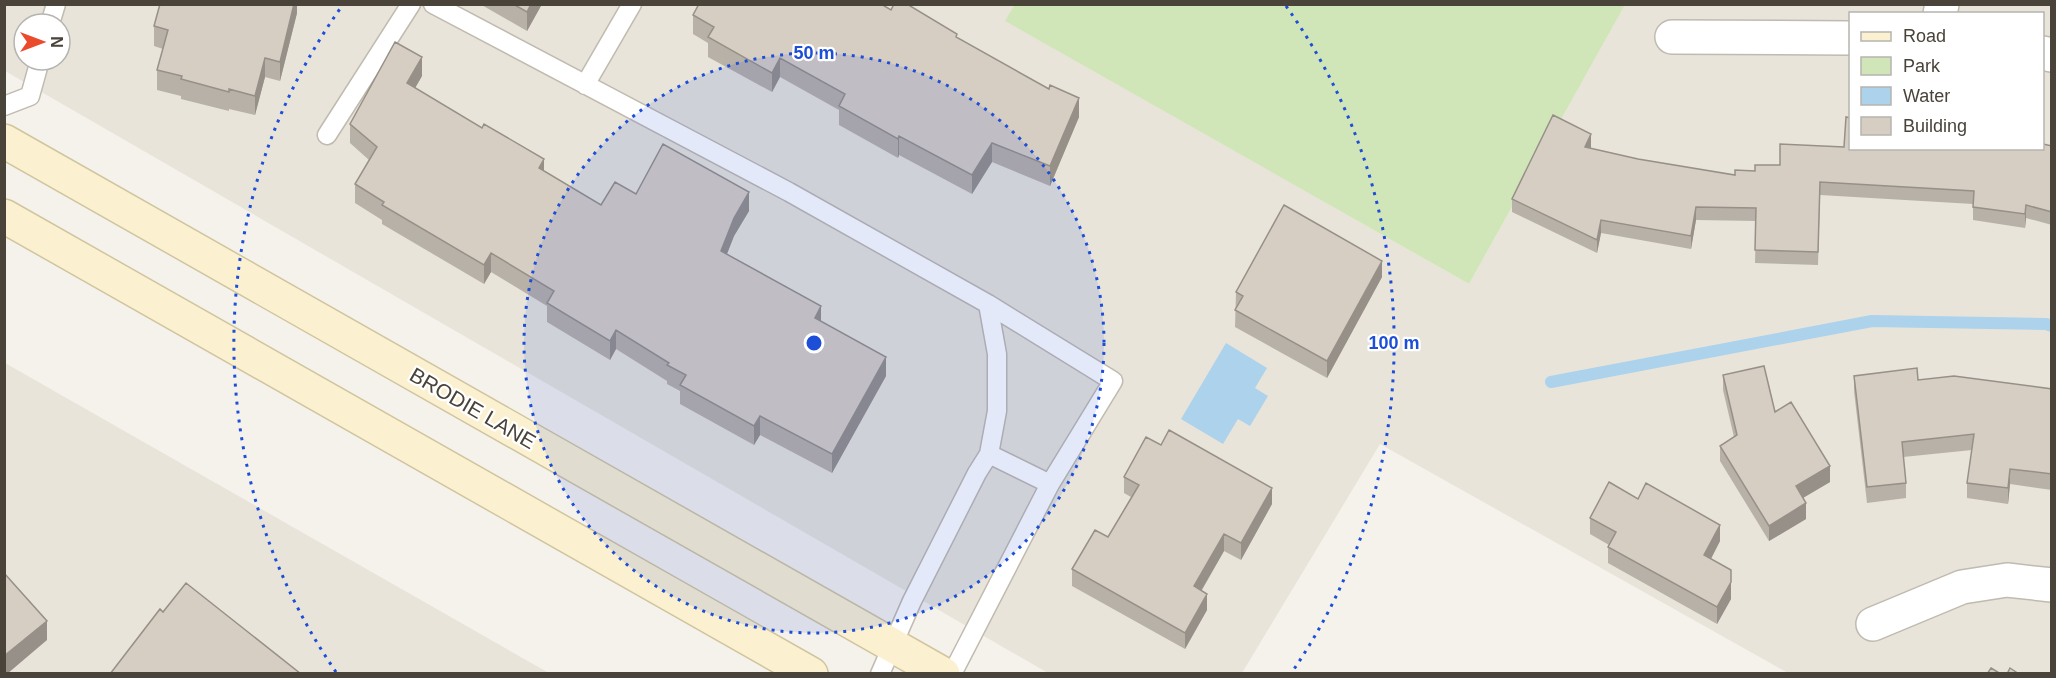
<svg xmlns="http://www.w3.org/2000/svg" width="2056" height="678" viewBox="0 0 2056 678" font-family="Helvetica,sans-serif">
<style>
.residential{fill:#e8e4da;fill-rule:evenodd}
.green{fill:#d1e6b8}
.water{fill:#add2ec}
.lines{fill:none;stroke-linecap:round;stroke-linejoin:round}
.stream{stroke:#add2ec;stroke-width:12}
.lane-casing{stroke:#c0baaf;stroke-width:21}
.street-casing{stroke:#c0baaf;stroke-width:36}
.secondary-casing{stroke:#d1c59f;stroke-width:36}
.lane{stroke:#fff;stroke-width:18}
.street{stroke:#fff;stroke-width:33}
.secondary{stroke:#fbf1d0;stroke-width:33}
.wall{fill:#b8b1a7}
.shaded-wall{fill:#969088}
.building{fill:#d6cec2;stroke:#969088;stroke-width:1.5}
.ring{fill:none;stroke:#1d4ed8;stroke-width:3;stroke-dasharray:3 6}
.labels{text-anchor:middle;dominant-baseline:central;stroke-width:4.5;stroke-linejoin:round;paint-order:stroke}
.street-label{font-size:21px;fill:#49433a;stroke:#fff}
.centre{fill:#1d4ed8;stroke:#fff;stroke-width:3}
.ring-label{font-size:18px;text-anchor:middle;font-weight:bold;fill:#1d4ed8;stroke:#fff;stroke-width:4.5;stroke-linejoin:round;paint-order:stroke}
</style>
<rect width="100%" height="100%" fill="#f5f2ec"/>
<path class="residential" d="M5,5H1015L1006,21L1469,284L1625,5H2051V673H1788L1380,444L1242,673H1048L5,71ZM1850,14H2042V148H1850ZM24,24H60V60H24Z
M5,363L549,673H5Z"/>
<path class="green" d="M1015,4L1625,5L1469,284L1005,21Z"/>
<path class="water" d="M1226,343L1267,368L1255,388L1268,396L1250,426L1238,419L1223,444L1181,419Z"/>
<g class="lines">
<path class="stream" d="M1551,382L1872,321L2046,324L2052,326"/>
<defs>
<path id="lane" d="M433,4L789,192L988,304L1113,381L1050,484L952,674
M50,24L56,4
M585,85L632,4
M4,106L30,96L40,60
M327,135L411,4
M989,454L1050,484
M880,674L912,601L977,473L989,454L997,411V354L988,304"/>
<path id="street" d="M1940,14L1942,4
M1672,37L1850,38
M2042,53L2052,55
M1873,624L1962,587L2007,580L2052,585"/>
<path id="secondary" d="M4,141L943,674
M4,216L811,674"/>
</defs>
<use href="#lane" class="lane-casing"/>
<use href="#street" class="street-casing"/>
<use href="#secondary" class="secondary-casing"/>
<use href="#lane" class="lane"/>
<use href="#street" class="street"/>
<use href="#secondary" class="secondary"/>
</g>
<path class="wall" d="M297,4V13L280,81L265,77L255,115L229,109V111L181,99V96L157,90V70L163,49L154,46V26Z
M480,4H542L527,31Z
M891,10L957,37L1079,117L1050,186L992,162L972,194L899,155L898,158L839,125V110L780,77L772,92L708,57V43L693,34V15Z
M422,76L415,88L544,171L601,205L636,194L749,211L734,236L727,254L821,321L886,376L832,473L760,435L754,445L680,404V391L667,384V381L616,349L610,360L547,322V306L491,272L484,284L382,224V220L355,203V184L369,160L350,143V124Z
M2052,146V225L2026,218L2025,228L1973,220V204L1820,195L1818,265L1755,263L1756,221L1696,220L1691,249L1601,233L1597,253L1512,212V199L1591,147V148L1638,159L1735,175L1851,148Z
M1382,277L1327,378L1235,327L1236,292Z
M1723,375L1775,412L1830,482L1803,498L1806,519L1769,541L1720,461V446L1734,437L1723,390Z
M1854,376L2052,389V490L2010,484L2008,504L1967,498V483L1972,450L1903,457L1906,483V498L1867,503L1854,391Z
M1124,477L1272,504L1241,560L1224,551L1202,590L1207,610L1185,649L1072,586V569L1108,537L1131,497L1124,493Z
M1638,499L1720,541L1711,559L1731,599L1717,624L1608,563V547L1609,545L1590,534V518Z"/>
<path class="shaded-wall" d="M293,4H297V13L280,81V62Z
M531,4H542L527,31V12Z
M422,57V76L407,102V83Z
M265,58V77L255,115V96Z
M780,58V77L772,92V73Z
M1079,98V117L1050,186V166Z
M1591,134V147L1585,160V147Z
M899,136V155L898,158V139Z
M992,143V162L972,194V175Z
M544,159V178L539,168Z
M749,192V211L734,236L721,269V251L734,218Z
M2026,205V218L2025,228V214Z
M1696,207V220L1691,249V236Z
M1601,220V233L1597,253V240Z
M491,253V272L484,284V265Z
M1382,261V277L1327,378V361Z
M821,306V325L815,318Z
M616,330V349L610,360V341Z
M886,357V376L832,473V454Z
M760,416V435L754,445V426Z
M1830,466V482L1796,502V486Z
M2010,469V484L2008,504V488Z
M1272,488V504L1241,560V543Z
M1806,503V519L1769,541V526Z
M1720,525V541L1704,572V555Z
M1224,534V551L1194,603V586Z
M1731,582V599L1717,624V607Z
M1207,594V610L1185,649V633Z
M47,621V640L7,674H4V656Z"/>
<path class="building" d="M160,4H294L280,62L265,58L255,96L229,89V92L181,79L182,76L157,70L168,30L154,26Z
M513,4H531L527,12Z
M699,4H881L891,10L894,4H907L957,34L956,37L1049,89L1050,85L1079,98L1050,166L992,143L972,175L899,136L898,139L839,106L845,94L780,58L772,73L708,37L714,27L693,15Z
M395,42L422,57L407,83L482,128L484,124L544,159L539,168L601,205L615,182L636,194L663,144L749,192L734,218L721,251L821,306L815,318L886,357L832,454L760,416L754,426L680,385L686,375L667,365L669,363L616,330L610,341L547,303L554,291L491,253L484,265L382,205L384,202L355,184L377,147L350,124Z
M1553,115L1591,134L1585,147L1638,159L1735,175V170L1755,171V165H1780V144L1844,147L1846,117L1851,118V148H2043V144L2052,146V212L2026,205L2025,214L1973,207L1974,191L1820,182L1818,252L1755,250L1756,208L1696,207L1691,236L1601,220L1597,240L1512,199Z
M1284,205L1382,261L1327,361L1235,310L1243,296L1236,292Z
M1764,366L1775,412L1791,402L1830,466L1796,486L1806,503L1769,526L1720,446L1737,435L1723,375Z
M1917,368L1918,380L1954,376L2052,389V474L2010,469L2008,488L1967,483L1974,434L1902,442L1906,483L1867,487L1854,376Z
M1169,430L1272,488L1241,543L1224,534L1194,586L1207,594L1185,633L1072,569L1095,530L1108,537L1139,485L1124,477L1146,437L1161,445Z
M1609,482L1638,499L1646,483L1720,525L1704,555L1731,570V582L1717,607L1608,547L1616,532L1590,518Z
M4,573L47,621L4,656Z
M186,583L301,674H110L160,609L163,612Z
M1991,668L2001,674H1987Z
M2010,668L2019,674H2007Z"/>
<circle cx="814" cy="343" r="290" fill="#1d4ed8" fill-opacity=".12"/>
<g class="ring">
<circle cx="814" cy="343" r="290"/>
<path d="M336 672A580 580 0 0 1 342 6M1286 6A580 580 0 0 1 1292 672"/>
</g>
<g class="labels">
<g class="street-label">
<text transform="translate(473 408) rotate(30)">BRODIE LANE</text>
</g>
</g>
<circle cx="814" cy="343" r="9" class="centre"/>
<g class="ring-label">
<text x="814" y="59">50 m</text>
<text x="1394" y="349">100 m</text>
</g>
<rect width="2056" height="678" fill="none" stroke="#49433a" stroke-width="12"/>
<rect x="1849" y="12" width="195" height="138" fill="#ffffff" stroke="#b6b4b0" stroke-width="1.5"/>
<rect x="1861" y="32" width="30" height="9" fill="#fbf1d0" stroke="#b6b4b0" stroke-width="1.5"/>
<text x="1903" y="42" font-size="18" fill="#49433a">Road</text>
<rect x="1861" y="57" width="30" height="18" fill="#d1e6b8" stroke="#b6b4b0" stroke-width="1.5"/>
<text x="1903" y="72" font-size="18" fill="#49433a">Park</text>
<rect x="1861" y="87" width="30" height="18" fill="#add2ec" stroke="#b6b4b0" stroke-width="1.5"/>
<text x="1903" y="102" font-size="18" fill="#49433a">Water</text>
<rect x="1861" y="117" width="30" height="18" fill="#d6cec2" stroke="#b6b4b0" stroke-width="1.5"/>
<text x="1903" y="132" font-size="18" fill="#49433a">Building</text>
<g transform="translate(42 42) rotate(90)"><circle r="28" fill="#ffffff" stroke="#b6b4b0" stroke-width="1.5"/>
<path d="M0-4.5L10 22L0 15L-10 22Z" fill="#eb4b2d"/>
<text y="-9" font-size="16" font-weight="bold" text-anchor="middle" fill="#49433a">N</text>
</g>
</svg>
